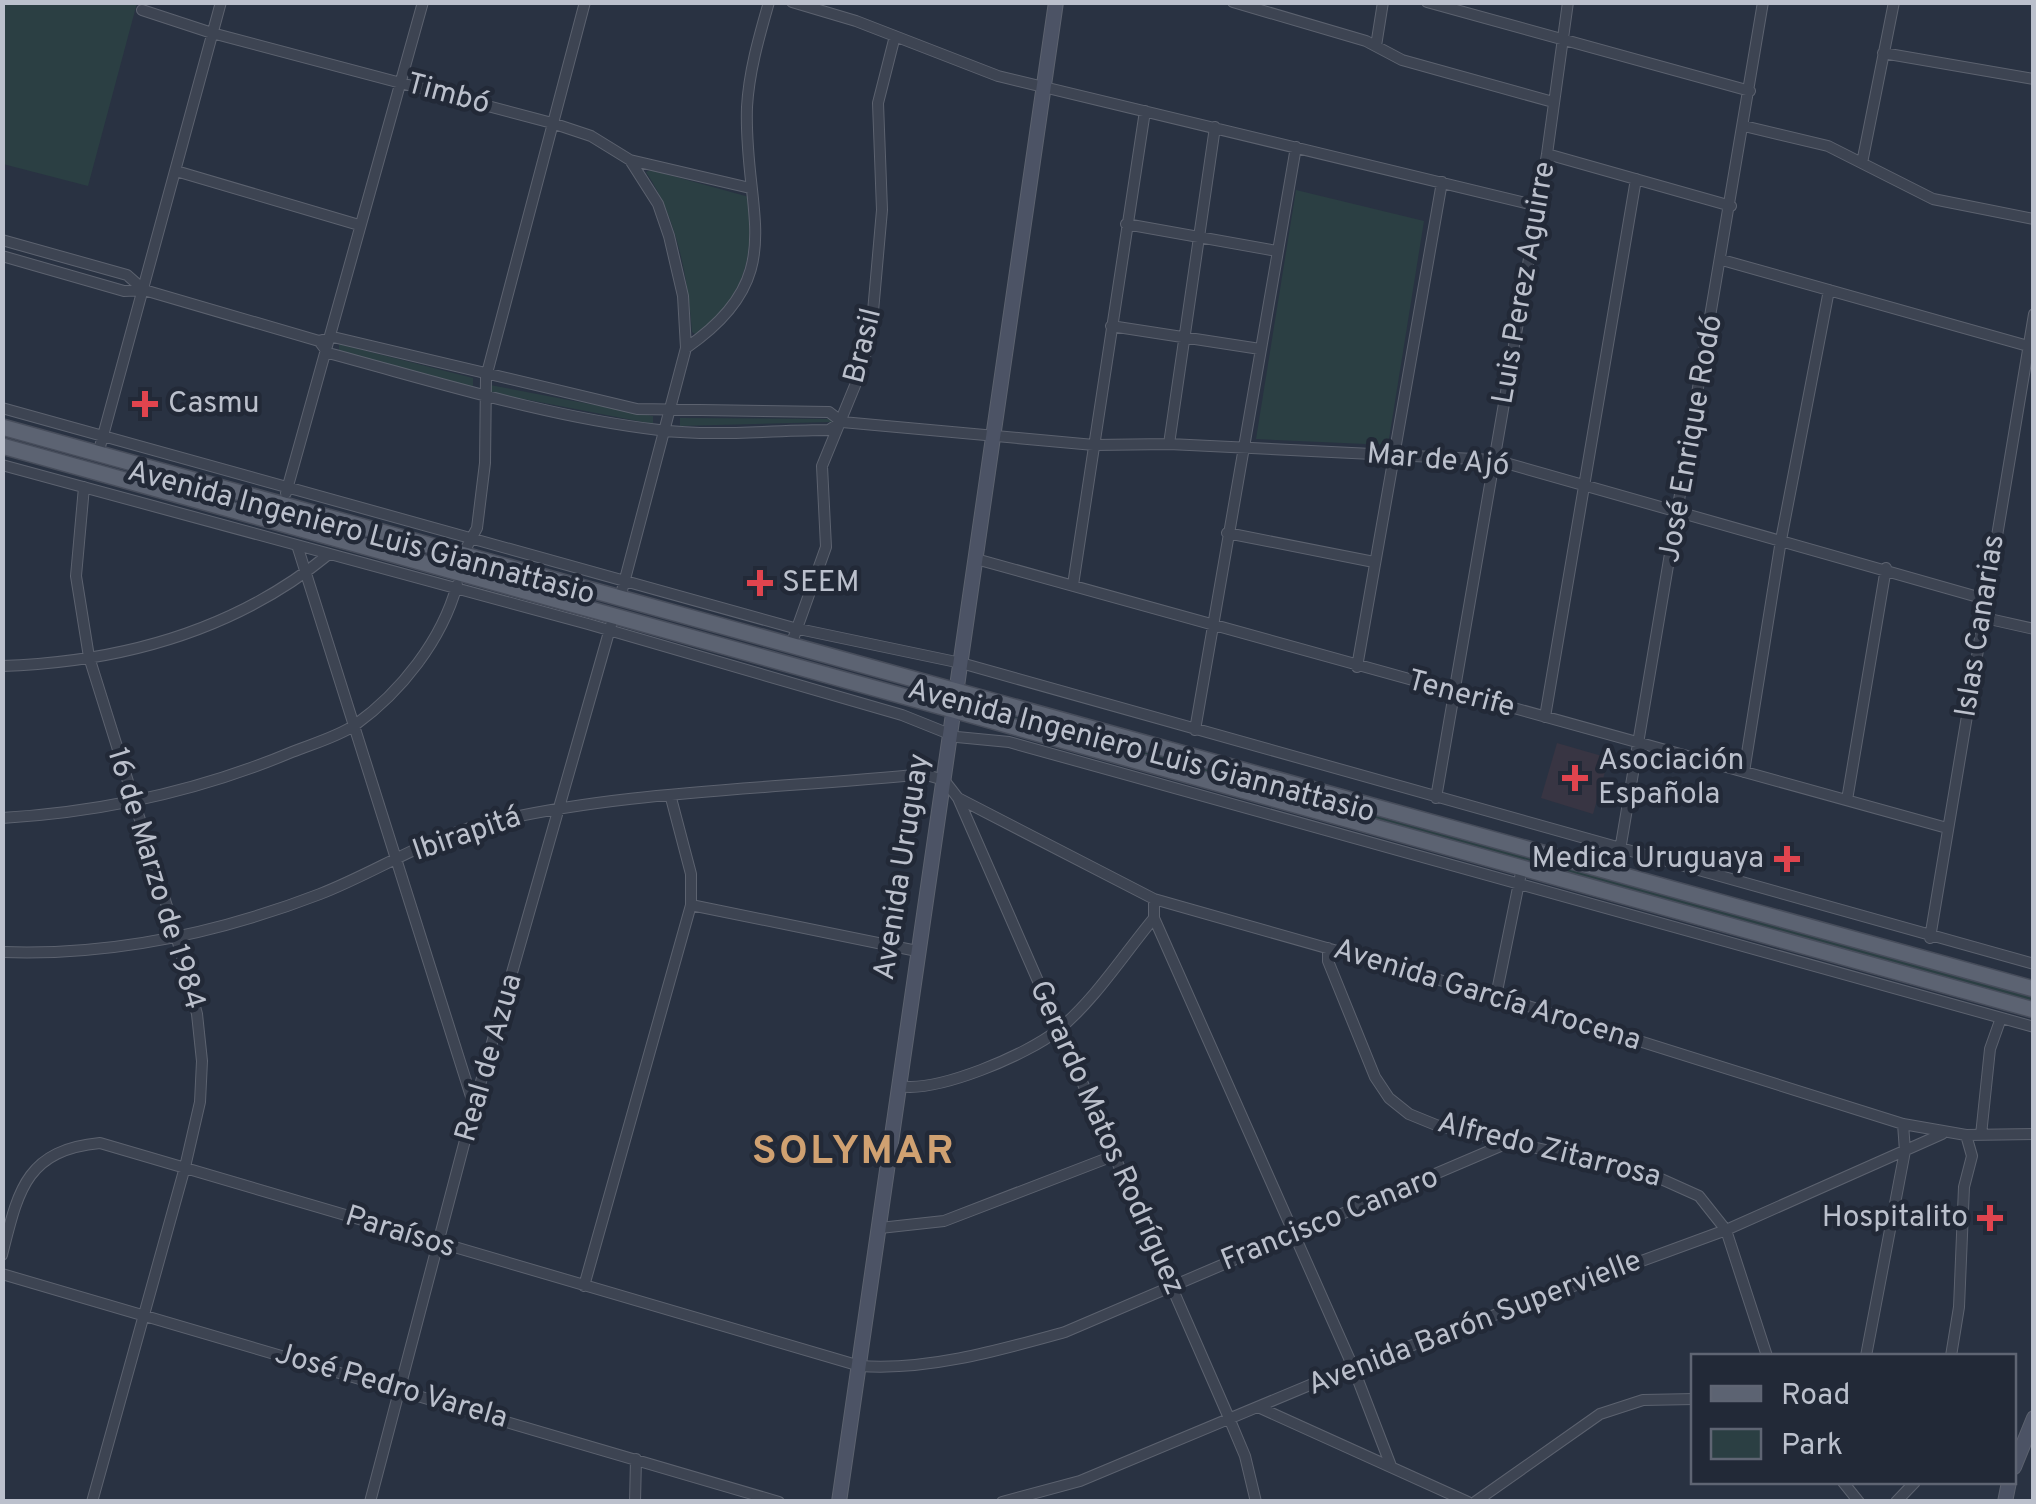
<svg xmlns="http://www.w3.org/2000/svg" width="2036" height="1504" viewBox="0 0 2036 1504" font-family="Overpass,sans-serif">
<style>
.medical{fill:#383543}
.green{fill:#2b3f43}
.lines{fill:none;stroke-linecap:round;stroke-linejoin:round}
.street-casing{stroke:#5c626f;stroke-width:12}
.secondary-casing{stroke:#5c626f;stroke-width:16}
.primary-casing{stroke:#474d5b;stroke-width:18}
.street{stroke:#3d4452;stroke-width:10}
.secondary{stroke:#4c5365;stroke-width:14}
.primary{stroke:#5c6372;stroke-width:15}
.health-dot{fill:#e0444e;stroke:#222937;stroke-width:4}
.labels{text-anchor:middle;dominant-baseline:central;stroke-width:9;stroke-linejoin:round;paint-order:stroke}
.street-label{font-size:30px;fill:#bbc0cc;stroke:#222937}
.poi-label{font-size:30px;fill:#bbc0cc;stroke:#222937;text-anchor:start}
.district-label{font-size:40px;font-weight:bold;letter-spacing:2.5px;fill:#d0a171;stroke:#222937}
</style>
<rect width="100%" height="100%" fill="#293242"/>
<path class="medical" d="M1557,743L1609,758L1593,814L1541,798Z"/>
<path class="green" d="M2,3H137L88,186L3,164Z
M651,170L749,197C753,264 746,289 698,336L692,332C688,278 677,218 646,172Z
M1296,190L1424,221L1388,445L1256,439Z
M339,344L473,378V389L339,352Z
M490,385L653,416V424L488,392Z
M680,418L829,419L832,422L680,426Z
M971,705L2033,996V1005L970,709Z"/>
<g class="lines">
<defs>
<path id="street" d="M792,2L856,21L998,76L1538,206
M1233,2L1366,41L1402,60L1553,102
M1427,2L1750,91
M142,10L212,33L552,123L591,136L630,160L750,188
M1376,46L1383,2
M1883,53L2034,79
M1744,126L1828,146L1933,199L2034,219
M1547,154L1731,206
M1862,163L1894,2
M176,171L359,225
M1126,224L1277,251
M2,240L127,275L144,290
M2,256L124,291L144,290L319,341L333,337L637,409L829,412L842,422L1094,445L1169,444L1495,460L1985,599
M1722,260L2028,346
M1111,326L1260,349
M319,341L328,353C437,382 547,417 659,430C714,437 773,430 829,430L841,422
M686,348C793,275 743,213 747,107C749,71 759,37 769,2
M2,408L794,628L961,663L2034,964
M1169,444L1215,127
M98,454L221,2
M2,465L588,624L902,715L957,737L1009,742L2034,1027
M84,487L76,576L89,657L176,935L197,1014L202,1061L200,1102L185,1167L92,1502
M286,493L423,2
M1227,533L1374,562
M297,545L474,1106
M463,554L477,528L485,463L486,377L585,2
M976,559L1947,828
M1073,585L1145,111
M620,598L686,348L683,296L669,236L658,204L630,160
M1985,618L2034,629
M791,645L826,547L822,466L863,366L872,323L882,210L878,103L895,36
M2,666C123,662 235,631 329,554
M1357,667L1442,182
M1545,717L1636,179
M1195,730L1296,147
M1744,772L1781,540L1829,290
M958,798L1154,899L1496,996L1903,1124L1966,1135L2034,1134
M1436,798L1547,154L1568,2
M1847,800L1886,568
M2,818C103,812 199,791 292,752C312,744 337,737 355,725C401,692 442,640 457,585
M1616,874L1763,2
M1154,899V918L1353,1367L1391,1466
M691,905L917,951
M1930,938L2034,314
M1328,948V961L1375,1077L1389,1098L1409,1114L1436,1125L1650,1174L1699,1196L1726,1230L1767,1356
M2,952C111,956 219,933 320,894C374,873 423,840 480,825C617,790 781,789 923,774L944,780L958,798L1229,1418L1245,1456L1256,1502
M1496,996L1522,868
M899,1086C937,1093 1027,1055 1058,1030C1094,1001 1124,954 1154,918
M1981,1135L1990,1049L2001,1018
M880,1228L944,1221L1113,1156
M2,1255C18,1192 25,1150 100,1143L860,1366C928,1371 1000,1350 1065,1332L1510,1142
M2,1274L779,1502
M584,1286L691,905V874L671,798
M1866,1356L1905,1151L1903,1124
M1951,1356L1959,1307L1964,1187L1972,1156L1966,1135
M1258,1407L1468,1502
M1843,1482L1859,1502
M370,1502L474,1106L611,625
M635,1502L636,1459
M1002,1502L1080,1481L1353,1367L1726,1230L1942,1134
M1475,1502L1600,1414L1643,1400L1694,1399
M1896,1502L1915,1482"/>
<path id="secondary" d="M2014,1467L2034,1418
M839,1502L1056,2
M2005,1502L2009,1482"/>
<path id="primary" d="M2,427L2034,989
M2,446L2034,1010"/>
</defs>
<use href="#street" class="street-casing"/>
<use href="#secondary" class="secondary-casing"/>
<use href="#primary" class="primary-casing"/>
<use href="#street" class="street"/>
<use href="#secondary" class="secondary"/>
<use href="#primary" class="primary"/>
</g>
<g class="health-dot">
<path d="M140 389h10v10h10v10h-10v10h-10v-10h-10v-10h10z"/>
<path d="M755 568h10v10h10v10h-10v10h-10v-10h-10v-10h10z"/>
<path d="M1570 763h10v10h10v10h-10v10h-10v-10h-10v-10h10z"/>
<path d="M1782 844h10v10h10v10h-10v10h-10v-10h-10v-10h10z"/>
<path d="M1985 1203h10v10h10v10h-10v10h-10v-10h-10v-10h10z"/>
</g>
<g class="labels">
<g class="street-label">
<text transform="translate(448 95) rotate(15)">Timbó</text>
<text transform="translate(1525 283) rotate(-80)">Luis Perez Aguirre</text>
<text transform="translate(864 346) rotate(-76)">Brasil</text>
<text transform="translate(1692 439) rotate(-80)">José Enrique Rodó</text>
<text transform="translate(1438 461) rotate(5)">Mar de Ajó</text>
<text transform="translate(361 534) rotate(15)">Avenida Ingeniero Luis Giannattasio</text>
<text transform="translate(1981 626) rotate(-81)">Islas Canarias</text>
<text transform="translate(1461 695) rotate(15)">Tenerife</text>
<text transform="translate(1141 752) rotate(15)">Avenida Ingeniero Luis Giannattasio</text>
<text transform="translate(467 835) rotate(-19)">Ibirapitá</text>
<text transform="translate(903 867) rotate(-81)">Avenida Uruguay</text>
<text transform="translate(155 879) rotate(73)">16 de Marzo de 1984</text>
<text transform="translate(1487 996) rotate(17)">Avenida García Arocena</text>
<text transform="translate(490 1058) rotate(-74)">Real de Azua</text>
<text transform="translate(1106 1138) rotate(66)">Gerardo Matos Rodríguez</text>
<text transform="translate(1549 1151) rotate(14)">Alfredo Zitarrosa</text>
<text transform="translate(1330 1220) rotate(-22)">Francisco Canaro</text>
<text transform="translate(400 1233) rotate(17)">Paraísos</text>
<text transform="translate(1475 1324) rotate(-21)">Avenida Barón Supervielle</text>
<text transform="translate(391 1387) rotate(16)">José Pedro Varela</text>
</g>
<g class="poi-label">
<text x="168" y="404">Casmu</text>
<text x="782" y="583">SEEM</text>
<text x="1598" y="761">Asociación<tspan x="1598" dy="34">Española</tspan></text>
<text x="1764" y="859" text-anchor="end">Medica Uruguaya</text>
<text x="1968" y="1218" text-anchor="end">Hospitalito</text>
</g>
<g class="district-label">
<text x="854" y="1153">SOLYMAR</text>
</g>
</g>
<rect width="2036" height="1504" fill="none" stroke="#bbc0cc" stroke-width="10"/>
<rect x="1691" y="1354" width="325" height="130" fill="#222937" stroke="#5f6573" stroke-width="2.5"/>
<rect x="1711" y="1386" width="50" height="15" fill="#5c6372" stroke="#5f6573" stroke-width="2.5"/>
<text x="1781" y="1404" font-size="30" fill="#bbc0cc">Road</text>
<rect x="1711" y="1429" width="50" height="30" fill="#2b3f43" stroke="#5f6573" stroke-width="2.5"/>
<text x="1781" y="1454" font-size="30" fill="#bbc0cc">Park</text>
</svg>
